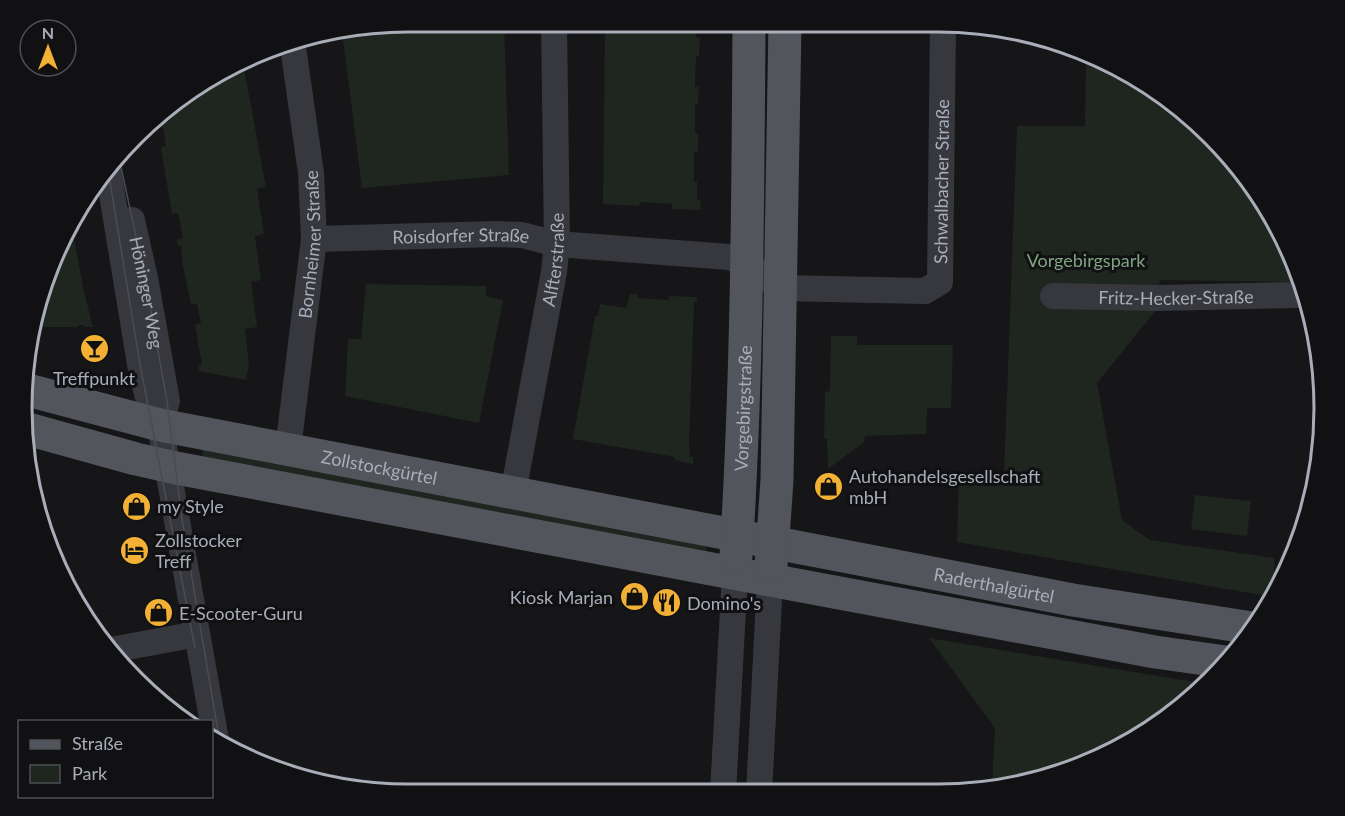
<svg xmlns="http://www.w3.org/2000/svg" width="1345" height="816" viewBox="0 0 1345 816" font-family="Lato,sans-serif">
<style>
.green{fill:#1e261f}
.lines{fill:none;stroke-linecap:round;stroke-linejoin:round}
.minor{stroke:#37383d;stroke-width:26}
.major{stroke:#53555c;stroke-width:33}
.tram{stroke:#4a4c52;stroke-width:1.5}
.labels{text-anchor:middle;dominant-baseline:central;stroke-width:6;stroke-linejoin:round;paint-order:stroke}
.street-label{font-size:18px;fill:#a8adb8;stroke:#111113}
.park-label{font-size:18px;fill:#7fa381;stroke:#111113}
.poi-label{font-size:18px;fill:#a8adb8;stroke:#111113;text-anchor:start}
.rim{fill:none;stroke:#a8adb8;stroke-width:3}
</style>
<rect width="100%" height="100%" fill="#161618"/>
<path class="green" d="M408,21L504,22L509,175L362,188L342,32Z
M605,22L696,23V37L700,38L699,56H696L695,86L699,87L698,104H695V133L698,134V151L694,152V182H697V200H701L700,210L672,209V204L640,202L639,206L603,204Z
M1086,51L1172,101L1272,214L1295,282L1160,280L1156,310L1097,383L1122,520L1150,540L1274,558V583L1267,596L957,542L959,476L1004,475L1017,126H1085Z
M243,63L266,187L257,189L264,234L255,236L261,280L251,282L257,327L245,329L249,363L246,380L199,371V365L202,364L195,325L201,323L197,304H191L183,266L181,246H178L177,239L183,238L178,213L172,214L161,148L166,146L163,127L158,128L156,119L173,101Z
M71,224L84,292L93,327H85L84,325H78V327H34L41,284Z
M366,284L486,286V296L503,300L479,423L345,396L348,339H361Z
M630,294H637V298L668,300L669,296L697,297V301L694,302L689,445L690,457H693V464L675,460V457L573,439L595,316H598L600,304L626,308Z
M831,336H857V345H953L951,408H927L926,434L865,436L864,442L828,469L827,439H824L825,392L830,391Z
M202,445L707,542L706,554L658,542L509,514L203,462Z
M1195,495L1251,501L1247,536L1191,529Z
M929,638L1207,684L1192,699L1130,743L1061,775L992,788L995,728Z"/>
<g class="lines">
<g class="minor">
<path d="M108,170L140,364L148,398L160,425L216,740"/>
<path id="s1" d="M132,220L145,278L167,401L160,425"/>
<path id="s2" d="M314,239L497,234L522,235L557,244L729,257L748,264L780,288L925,291L940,282L943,24"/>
<path id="s3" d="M1053,296L1158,298L1299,295"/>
<path id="s4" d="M288,449L314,239L311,173L292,40"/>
<path id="s5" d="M513,493L554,272L557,244L554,22"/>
<path d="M111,650L197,634"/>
<path d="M723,793L735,573"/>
<path d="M759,793L770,580"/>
</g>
<g class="major">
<path id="s6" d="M24,389L160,425L1073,600L1252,628"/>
<path d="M24,428L136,459L176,468L786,583L1155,652L1226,662"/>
<path id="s7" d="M736,556C747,379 748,201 749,23"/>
<path d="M771,566L777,480L785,23"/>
</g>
<path class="tram" d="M119,158L145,278L167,401L182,519L220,743
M108,170L140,364L195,648"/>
</g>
<defs>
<symbol id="bar-disc" viewBox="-11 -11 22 22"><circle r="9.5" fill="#f2b134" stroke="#111113"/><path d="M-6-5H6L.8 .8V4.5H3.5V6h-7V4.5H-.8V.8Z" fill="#111"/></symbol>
<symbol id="shop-disc" viewBox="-11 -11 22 22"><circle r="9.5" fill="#f2b134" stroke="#111113"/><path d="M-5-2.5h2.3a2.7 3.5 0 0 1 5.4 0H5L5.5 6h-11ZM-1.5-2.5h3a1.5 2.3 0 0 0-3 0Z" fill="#111"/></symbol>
<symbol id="hotel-disc" viewBox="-11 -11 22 22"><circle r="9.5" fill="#f2b134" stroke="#111113"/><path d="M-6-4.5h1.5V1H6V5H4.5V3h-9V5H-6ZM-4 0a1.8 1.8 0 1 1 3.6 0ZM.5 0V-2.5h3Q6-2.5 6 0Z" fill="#111"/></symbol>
<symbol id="restaurant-disc" viewBox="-11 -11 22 22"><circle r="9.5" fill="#f2b134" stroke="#111113"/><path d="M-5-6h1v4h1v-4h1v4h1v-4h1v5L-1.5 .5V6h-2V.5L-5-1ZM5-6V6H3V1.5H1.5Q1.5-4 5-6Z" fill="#111"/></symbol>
</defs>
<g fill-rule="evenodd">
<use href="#bar-disc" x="78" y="332" width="33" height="33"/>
<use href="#shop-disc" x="812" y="470" width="33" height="33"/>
<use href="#shop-disc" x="120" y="490" width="33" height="33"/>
<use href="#hotel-disc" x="118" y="534" width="33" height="33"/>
<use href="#shop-disc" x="618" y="580" width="33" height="33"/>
<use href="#restaurant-disc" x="650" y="586" width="33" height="33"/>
<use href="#shop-disc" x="142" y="596" width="33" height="33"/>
</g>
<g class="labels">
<g class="street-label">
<text stroke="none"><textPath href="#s2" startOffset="740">Schwalbacher Straße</textPath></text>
<text stroke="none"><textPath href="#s2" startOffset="147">Roisdorfer Straße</textPath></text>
<text stroke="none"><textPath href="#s4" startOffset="206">Bornheimer Straße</textPath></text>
<text stroke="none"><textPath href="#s5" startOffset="237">Alfterstraße</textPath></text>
<text stroke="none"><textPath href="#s1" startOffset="74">Höninger Weg</textPath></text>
<text stroke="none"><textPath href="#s3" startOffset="123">Fritz-Hecker-Straße</textPath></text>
<text stroke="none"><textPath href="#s7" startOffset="148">Vorgebirgstraße</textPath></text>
<text stroke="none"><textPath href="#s6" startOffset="364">Zollstockgürtel</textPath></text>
<text stroke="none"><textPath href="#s6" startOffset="990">Raderthalgürtel</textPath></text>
</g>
<g class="park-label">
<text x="1086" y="260">Vorgebirgspark</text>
</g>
<g class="poi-label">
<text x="94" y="378" text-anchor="middle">Treffpunkt</text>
<text x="849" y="476">Autohandelsgesellschaft<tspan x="849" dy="21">mbH</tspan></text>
<text x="157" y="506">my Style</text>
<text x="155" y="540">Zollstocker<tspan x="155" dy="21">Treff</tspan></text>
<text x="613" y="597" text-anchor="end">Kiosk Marjan</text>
<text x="687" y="603">Domino's</text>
<text x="179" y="613">E-Scooter-Guru</text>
</g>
</g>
<path d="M0 0H1345V816H0ZM408 32H938A376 376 0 0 1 1314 408V408A376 376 0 0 1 938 784H408A376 376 0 0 1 32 408V408A376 376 0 0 1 408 32Z" fill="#111113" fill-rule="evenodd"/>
<path class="rim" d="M408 32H938A376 376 0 0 1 1314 408V408A376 376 0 0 1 938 784H408A376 376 0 0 1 32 408V408A376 376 0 0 1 408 32Z"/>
<rect x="18" y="720" width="195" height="78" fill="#111113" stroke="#4d4f55" stroke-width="1.5"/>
<rect x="30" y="740" width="30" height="9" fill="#53555c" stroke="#4d4f55" stroke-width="1.5"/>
<text x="72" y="750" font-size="18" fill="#a8adb8">Straße</text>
<rect x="30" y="765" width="30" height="18" fill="#1e261f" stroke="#4d4f55" stroke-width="1.5"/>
<text x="72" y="780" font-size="18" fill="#a8adb8">Park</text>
<g transform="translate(48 48)"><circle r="28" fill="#111113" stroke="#4d4f55" stroke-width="1.5"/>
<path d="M0-4.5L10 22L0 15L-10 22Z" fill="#f2b134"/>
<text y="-9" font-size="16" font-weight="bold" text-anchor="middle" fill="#a8adb8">N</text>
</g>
</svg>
